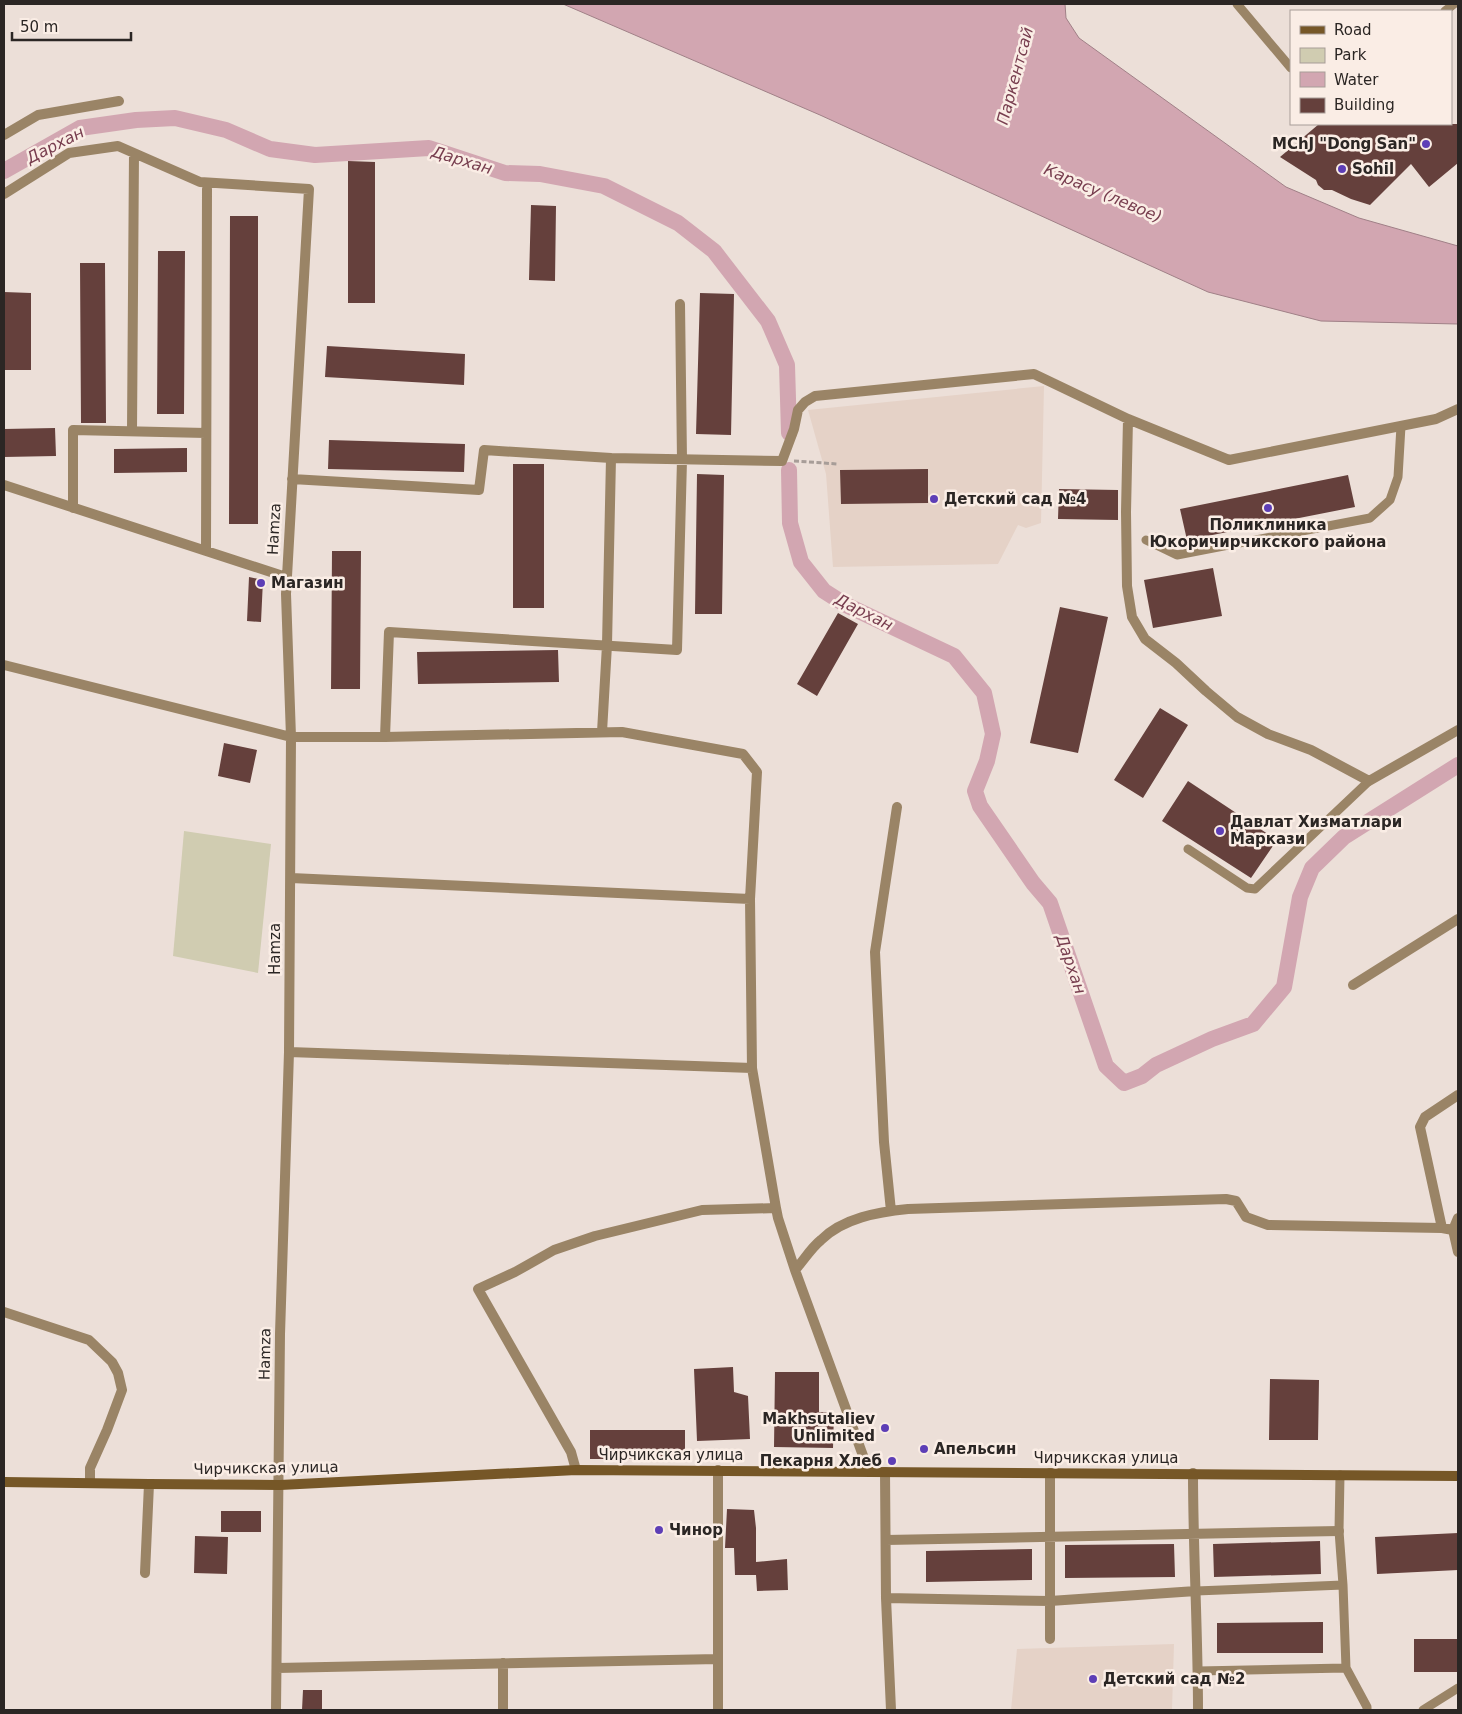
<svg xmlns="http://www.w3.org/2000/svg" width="1462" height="1714" viewBox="0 0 1462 1714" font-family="'DejaVu Sans',sans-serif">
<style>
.built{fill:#e5d2c7}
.green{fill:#d0ccb1}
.water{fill:#d2a6b1;stroke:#a08087}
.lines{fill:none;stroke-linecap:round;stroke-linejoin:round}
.canal{stroke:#d2a6b1;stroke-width:16}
.building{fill:#65403c}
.path{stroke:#a79d98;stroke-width:3;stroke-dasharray:5 2.5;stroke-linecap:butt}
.lane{stroke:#9a8466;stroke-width:9}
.street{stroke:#9a8466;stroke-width:10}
.secondary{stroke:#765727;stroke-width:10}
.poi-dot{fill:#5d3eb6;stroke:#faede5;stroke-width:2}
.labels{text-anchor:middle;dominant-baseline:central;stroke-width:5;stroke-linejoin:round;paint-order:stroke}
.poi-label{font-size:15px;font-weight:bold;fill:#2b2624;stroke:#faede5;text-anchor:start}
.street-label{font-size:15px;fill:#2b2624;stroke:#faede5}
.water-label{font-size:16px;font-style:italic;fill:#773d4e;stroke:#faede5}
</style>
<rect width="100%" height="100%" fill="#ecdfd8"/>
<path class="built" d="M1044,386L1041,523L1026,528L1018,525L998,564L833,567L826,474L808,410Z
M1174,1644L1172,1710H1011L1017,1649Z"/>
<path class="green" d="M184,831L271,844L258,973L173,956Z"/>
<path class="water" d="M563,4H1065L1066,18L1079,38L1286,187L1359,218L1458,246V324L1321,321L1208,292L820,115Z"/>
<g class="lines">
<path class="canal" d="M4,171L80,128L136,120L175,118L226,130L270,149L315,155L429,148L505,173L540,174L604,186L678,223L714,251L768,321L787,365L789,433
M789,470L790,523L801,562L824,591L846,605L954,656L984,693L993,734L987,761L975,791L980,806L1033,883L1050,903L1106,1066L1124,1083L1142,1076L1156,1065L1212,1039L1253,1024L1284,987L1300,897L1312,868L1344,837L1458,765"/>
</g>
<path class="building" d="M1319,124H1458V163L1429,187L1411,164L1370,205L1351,199L1332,190H1324L1318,185L1316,180L1280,157Z
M348,161L375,162V303H348Z
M531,205L556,206L555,281L529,280Z
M230,216H258V524H229Z
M158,251H185L184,414H157Z
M80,263H105L106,423H81Z
M4,292L31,293V370H4Z
M700,293L734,294L731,435L696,434Z
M327,346L465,354L464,385L325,377Z
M55,428L56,456L4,457V429Z
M329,440L465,444L464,472L328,469Z
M187,448V472L114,473V449Z
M513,464H544V608H513Z
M928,469V503L841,504L840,470Z
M697,474L724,475L722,614H695Z
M1348,475L1355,507L1187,540L1180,509Z
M1059,489L1118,490V520L1058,519Z
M332,551H361L360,689H331Z
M1213,568L1222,616L1153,628L1144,580Z
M249,577L263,580L261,622L247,621Z
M1060,607L1108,617L1078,753L1030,743Z
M838,613L858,624L817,696L797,684Z
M558,650L559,682L418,684L417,652Z
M1160,708L1188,725L1143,798L1114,780Z
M224,743L257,750L250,783L218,776Z
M1188,781L1277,840L1251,878L1162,821Z
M733,1367L734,1392L748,1396L750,1439L697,1441L694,1369Z
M775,1372H819V1412H834L833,1448L774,1447Z
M1270,1379L1319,1380L1318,1440H1269Z
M590,1430H685V1459H590Z
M727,1509L754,1510L756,1528V1562L787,1559L788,1590L757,1591L756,1575H735L734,1548H725Z
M221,1511H261V1532H221Z
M1458,1533V1570L1377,1574L1375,1537Z
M195,1536L228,1537L227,1574L194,1573Z
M1320,1541L1321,1574L1214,1577L1213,1544Z
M1174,1544L1175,1577L1065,1578V1545Z
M1032,1549V1580L926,1582V1551Z
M1323,1622V1653H1217V1623Z
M1414,1639H1458V1672H1414Z
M303,1690H322V1710H302Z"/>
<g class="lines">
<path class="path" d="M794,461L838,464"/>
<path class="lane" d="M1237,4L1291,68
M1445,11L1454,4
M1146,540L1177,555L1370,518L1390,500L1398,477L1401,426
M1188,849L1247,888L1255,889L1369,781
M1340,1475L1339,1531L1343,1585L1346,1668L1367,1707V1710
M1196,1591L1343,1585
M1198,1671L1346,1668
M1423,1710L1458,1688"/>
<path class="street" d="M4,135L38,115L119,101
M4,194L69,153L118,146L200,182L309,189L286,594L291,737L289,1052L280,1334L276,1710
M1128,419L1126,512L1127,586L1132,617L1145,639L1176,663L1206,691L1237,717L1268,734L1311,750L1369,781L1458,730
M132,431L134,153
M292,479L479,490L484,450L611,458
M4,485L286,577
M73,508V430L206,433
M206,551L207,189
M4,665L291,737H385L622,732L743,754L757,772L750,899L752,1068L776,1208L778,1218L795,1270L869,1472
M602,732L607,645L611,458L782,461L794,429L798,410L805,402L815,396L1034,374L1128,419L1229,460L1436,419L1458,409
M385,737L389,632L677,650L682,460L680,304
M291,878L750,899
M1353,985L1458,919
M289,1052L752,1068
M891,1211L884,1142L875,952L897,807
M1442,1228L1420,1127L1425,1117L1458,1095
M1453,1230L1458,1218
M795,1270C804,1260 811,1248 821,1240C843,1218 878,1212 908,1209L1226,1199L1236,1201L1246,1217L1268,1225L1442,1228L1453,1230L1458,1252
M4,1312L89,1340L112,1362L118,1373L122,1390L107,1430L90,1468V1483
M576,1470L571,1452L478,1289L515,1272L554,1250L595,1236L702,1210L776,1208
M718,1470V1710
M885,1472L886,1598L891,1710
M1193,1473C1193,1552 1198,1631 1198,1710
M886,1540L1339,1531
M145,1573L149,1484
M886,1598L1050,1601L1196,1591
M1050,1639V1473
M503,1663V1710
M277,1668L718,1659"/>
<path class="secondary" d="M4,1482L149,1484L280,1485L576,1470L1458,1476"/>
</g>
<g class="poi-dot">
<circle cx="1426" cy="144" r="5"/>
<circle cx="1342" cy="169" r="5"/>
<circle cx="934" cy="499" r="5"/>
<circle cx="1268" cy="508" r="5"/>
<circle cx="261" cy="583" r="5"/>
<circle cx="1220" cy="831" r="5"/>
<circle cx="885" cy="1428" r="5"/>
<circle cx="924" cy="1449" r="5"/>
<circle cx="892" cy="1461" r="5"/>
<circle cx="659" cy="1530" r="5"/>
<circle cx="1093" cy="1679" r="5"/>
</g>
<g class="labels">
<g class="poi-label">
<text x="1416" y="144" text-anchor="end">MChJ "Dong San"</text>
<text x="1352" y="169">Sohil</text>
<text x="944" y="499">Детский сад №4</text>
<text x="1268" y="525" text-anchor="middle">Поликлиника<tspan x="1268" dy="17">Юкоричирчикского района</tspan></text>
<text x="271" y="583">Магазин</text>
<text x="1230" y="822">Давлат Хизматлари<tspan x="1230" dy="17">Маркази</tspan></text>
<text x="875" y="1419" text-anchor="end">Makhsutaliev<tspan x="875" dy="17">Unlimited</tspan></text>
<text x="934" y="1449">Апельсин</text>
<text x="882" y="1461" text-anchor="end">Пекарня Хлеб</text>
<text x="669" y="1530">Чинор</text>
<text x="1103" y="1679">Детский сад №2</text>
</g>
<g class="street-label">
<text transform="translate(274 529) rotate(-87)">Hamza</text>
<text transform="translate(275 949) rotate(-90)">Hamza</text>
<text transform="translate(265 1354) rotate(-89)">Hamza</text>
<text x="671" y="1455">Чирчикская улица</text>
<text x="1106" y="1458">Чирчикская улица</text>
<text transform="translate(266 1468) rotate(-1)">Чирчикская улица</text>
</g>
<g class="water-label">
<text transform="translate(1015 76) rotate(-75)">Паркентсай</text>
<text transform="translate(55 145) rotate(-27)">Дархан</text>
<text transform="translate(462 160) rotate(17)">Дархан</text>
<text transform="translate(1103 193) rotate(23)">Карасу (левое)</text>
<text transform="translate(864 612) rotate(27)">Дархан</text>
<text transform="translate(1071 964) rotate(71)">Дархан</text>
</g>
</g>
<rect width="1462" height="1714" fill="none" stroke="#2b2624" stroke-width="10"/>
<rect x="1290" y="10" width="162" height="115" fill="#faede5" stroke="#a79d98"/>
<rect x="1300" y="26" width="25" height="8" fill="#765727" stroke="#a79d98"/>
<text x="1334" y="35" font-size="15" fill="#2b2624">Road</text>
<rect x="1300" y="48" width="25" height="15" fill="#d0ccb1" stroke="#a79d98"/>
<text x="1334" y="60" font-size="15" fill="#2b2624">Park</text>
<rect x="1300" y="72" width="25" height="15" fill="#d2a6b1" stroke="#a79d98"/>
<text x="1334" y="85" font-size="15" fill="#2b2624">Water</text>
<rect x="1300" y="98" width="25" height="15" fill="#65403c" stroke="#a79d98"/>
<text x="1334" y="110" font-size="15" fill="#2b2624">Building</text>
<path d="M12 32v8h119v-8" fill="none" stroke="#2b2624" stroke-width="2.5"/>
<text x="20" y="32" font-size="15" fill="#2b2624" stroke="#faede5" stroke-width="4" paint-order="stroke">50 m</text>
</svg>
